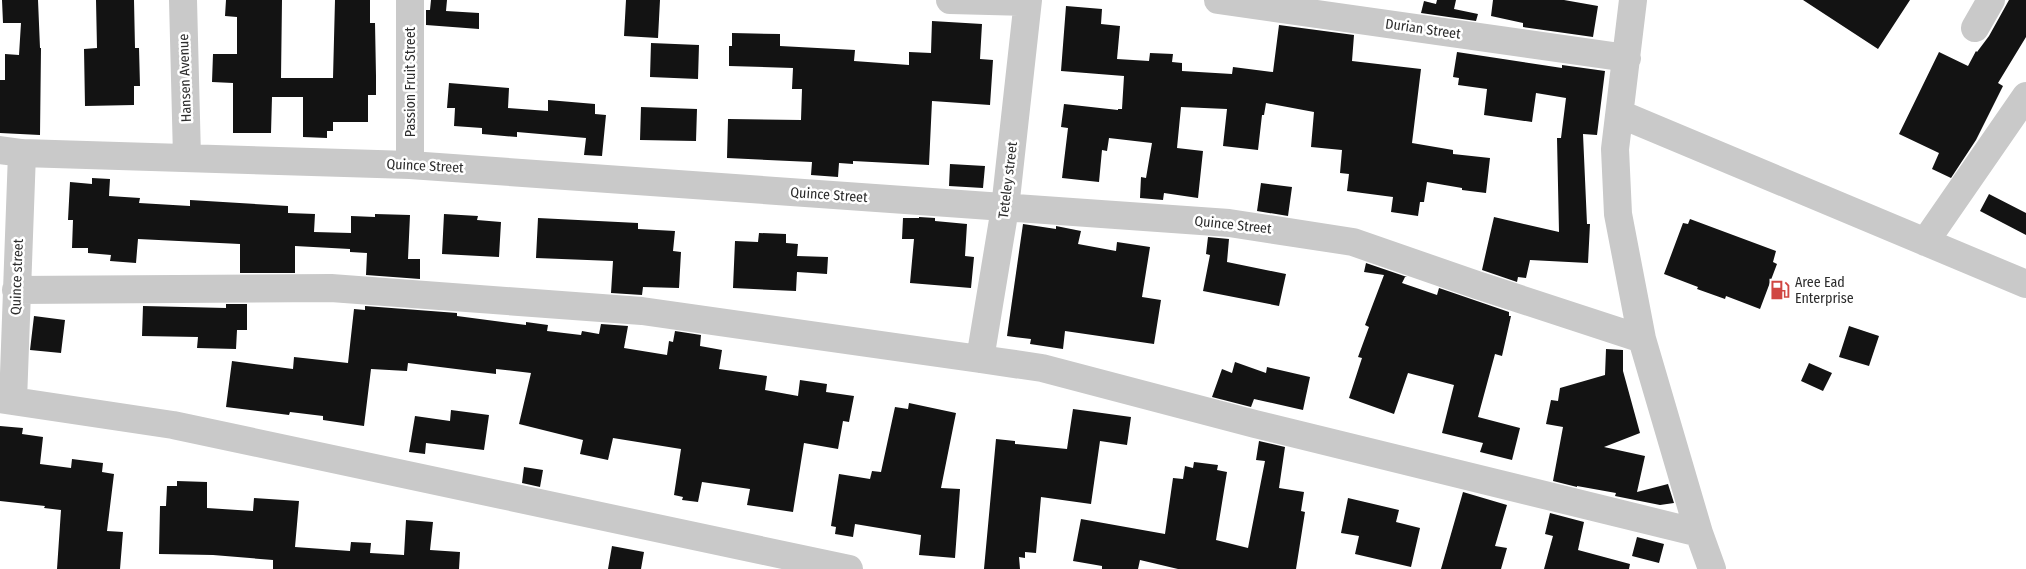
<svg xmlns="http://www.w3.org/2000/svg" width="2026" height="569" viewBox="0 0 2026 569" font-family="'Fira Sans Condensed',sans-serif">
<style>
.building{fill:#131313}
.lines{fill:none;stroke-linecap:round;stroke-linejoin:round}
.minor{stroke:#c9c9c9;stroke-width:28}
.labels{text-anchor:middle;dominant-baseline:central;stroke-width:5;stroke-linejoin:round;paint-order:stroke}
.street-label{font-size:14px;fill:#2c2c2c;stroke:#fff}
.poi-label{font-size:14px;fill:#2c2c2c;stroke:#fff;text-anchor:start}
</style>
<rect width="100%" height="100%" fill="#fff"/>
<path class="building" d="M2,0H38L40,48H41L40,135L0,133V80H5V54L19,55L21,23H3Z
M96,0H134L135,48H139L140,86H134V105L85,106L84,49L97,48Z
M226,0H282L281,78H333L335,0H370V23H375L376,76V95H368V122H333V131H327V138L303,137V97H272L271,133H233V83L212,82L213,54H237V17L225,16Z
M431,0H447L446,11L479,13V29L426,25V10H430Z
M626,0H660L658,38L624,36Z
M1437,0H1456L1454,9L1478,14L1476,21L1421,13L1424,1L1436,4Z
M1493,0H1564L1598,6L1593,37L1523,27V23L1491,16Z
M1803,0H1910L1878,49Z
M2009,0H2026V37L1998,83L2003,86L1976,140L1951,178L1932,169L1939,153L1899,134L1939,52L1968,66L1976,51L1977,52L1989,36Z
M1066,6L1102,9L1101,24L1120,26L1117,59L1149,61L1150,53L1173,54L1172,62L1182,63V71L1232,74L1233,67L1273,72L1279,25L1354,35L1352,61L1421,69L1412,143L1453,150V154L1490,158L1486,193L1462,190V188L1427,182L1424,202H1420L1418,216L1391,212L1393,197L1347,191L1349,174L1340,173L1342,150L1311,147L1314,112L1266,103L1264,115H1262L1258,150L1223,146L1227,109L1181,107L1177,148L1203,151L1198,198L1164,193L1163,200L1140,198L1141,177L1146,178L1152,143L1109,138L1107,151L1102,150L1099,182L1062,178L1068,128L1061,127L1064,104L1118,110V109H1122L1124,76L1061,71Z
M932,21L982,24L980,59L993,60L990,105L932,101L929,165L853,161V164L839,163L838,177L811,175L812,162L727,158L728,119L801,120L802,89H792L793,68L729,66V46H732V33L780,34V46L855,50L854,61L909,65V52L931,53Z
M651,43L699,45L698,79L650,77Z
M1457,52L1562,68V65L1605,71L1597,135L1583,134L1587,224H1590L1588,263L1530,260L1526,278L1518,277L1517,282L1482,270L1494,217L1559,232L1557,138H1561L1566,98L1536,93L1532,122L1484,115L1487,89L1458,85L1459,78L1453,77Z
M449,83L509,88L508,108L548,111V100L595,104V114L606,115L602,156L584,155L586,138L517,132V137L482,134V128L454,126L455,108H447Z
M641,107L697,109L696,141L640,140Z
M950,164L985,166L983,188L949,186Z
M92,178L110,179L109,196L140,198L139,203L190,206V200L288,206V213L315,214L314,232L351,233V216L375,217V214L410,215L408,259H420V279L366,275L367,253L350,252V249L295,246V273H240V244L138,239L136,263L110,261L111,255L88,253V248H72L73,220H68L70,182L92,184Z
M1261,183L1292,187L1288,216L1257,211Z
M1989,194L2026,213V235L1980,211Z
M444,214L478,216L477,220L501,222L499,257L442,254Z
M919,217L935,218V221L967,224L965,256L974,257L971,288L910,283L914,239H902L903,218H919Z
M538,218L638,223V229L675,231L673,251L681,252L679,288L643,287L642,295L611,293L613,261L536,258Z
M1690,219L1776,251L1773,262L1777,264L1760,309L1726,296L1725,299L1697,289L1698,287L1664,274L1683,223L1688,224Z
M1023,224L1056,229V226L1081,231L1078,244L1116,251L1117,242L1150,247L1142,297L1161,300L1154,344L1065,331L1063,349L1030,344L1031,339L1007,336Z
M759,233L786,234V243L798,244L797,256L828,257L827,274L797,272L796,291L733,288L735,241L758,242Z
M1208,237L1229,239L1227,262L1286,274L1279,306L1203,291L1210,255L1206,254Z
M1366,263L1407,277H1405L1402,283L1437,295L1439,288L1509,312V316H1511L1502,356L1495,354L1478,417L1520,428L1512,460L1480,452L1483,443L1442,433L1454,385L1408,373L1394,414L1349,398L1362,358L1358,357L1369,327L1365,325L1384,275L1364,272Z
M226,304H247V330H237L236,349L197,348L198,337L142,336L143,306L226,308Z
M365,306L457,313V316L526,325V322L548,325L547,331L581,335L582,331L599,334L601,324L628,326L624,348L667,355L669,341L673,342L675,331L701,335L700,346L722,350L719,369L767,376L765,390L798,396L800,380L827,384L826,392L854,396L849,422L843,421L838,449L804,443L793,512L747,505L750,489L702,482L698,502L682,500L683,497L674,495L681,449L613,438L608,460L580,454L583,440L519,424L531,373L496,369V374L408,363L407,371L371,369L364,426L323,420V416L290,412L289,415L226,407L232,361L293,369L294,357L348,363L354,309L365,310Z
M34,316L65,320L61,353L30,350Z
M1849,326L1879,336L1869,366L1839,357Z
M1606,349L1623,350V371L1640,433L1604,447L1645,456L1637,492L1668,484L1674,503L1660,505L1615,496L1616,493L1577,486V487L1553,481L1563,427L1546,424L1551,400L1558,401L1560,388L1605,375Z
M1235,362L1266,373L1267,367L1310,377L1303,410L1254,399L1251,407L1212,397L1222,369L1232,373Z
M1809,363L1832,373L1823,391L1801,381Z
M909,403L956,413L941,488L960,489L955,558L919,555L921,535L855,524L853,537L835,534L836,527L831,526L839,474L870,479L872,471L881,472L895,407L908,409Z
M1073,409L1131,417L1127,445L1100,441L1091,504L1041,497L1036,553L1025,552V558L1019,557L1020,569H984L996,439L1015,441V444L1067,449Z
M451,410L489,415L484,450L426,443L425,454L409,452L415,416L450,421Z
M0,426L23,428L22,434L43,437L40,464L71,468L72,459L103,463L102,472L114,474L107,531L123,532L120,569H57L61,510L44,508L45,506L0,501Z
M1259,441L1285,447L1279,488L1304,492L1301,511L1305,512L1296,569H1178L1140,560L1138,569H1102V566L1073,561L1081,519L1165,534L1173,478L1183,479L1185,466L1193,468L1194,462L1218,465L1217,470L1227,472L1216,540L1248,548L1265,461L1256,460Z
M524,467L543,470L540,487L522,483Z
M177,481L207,482V508L253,511L254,498L299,501L295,547L350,551L351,542L371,543L370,553L404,555L406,520L433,522L430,550L460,552L459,569H273V560L213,555L159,554L160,506H166L167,486H177Z
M1463,492L1507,505L1495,546L1507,548L1501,569H1441Z
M1348,498L1399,510L1396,522L1420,528L1411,567L1355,554L1359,536L1341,533Z
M1550,513L1584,522L1578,550L1630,564L1629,569H1544L1553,536L1545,534Z
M1637,537L1664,544L1659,563L1632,556Z
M612,546L644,552L641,569H608Z"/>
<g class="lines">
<path class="minor" d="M183,0L187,157
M410,0V165
M950,0L1027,2
M1218,0L1627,58
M1633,0L1615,149L1618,214L1642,339L1699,533L1712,569
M1975,28L1991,0
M1620,114L2026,284
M0,150L22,153L410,165L1229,223L1353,242L1477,285L1642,339
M1925,242L2026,96
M16,290L331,288L642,311L980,359L1042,368L1255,424L1699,533
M980,359L1005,208L1028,0
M0,399L173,425L849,569
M13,401L22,153"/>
</g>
<defs>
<symbol id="fuel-bare" viewBox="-9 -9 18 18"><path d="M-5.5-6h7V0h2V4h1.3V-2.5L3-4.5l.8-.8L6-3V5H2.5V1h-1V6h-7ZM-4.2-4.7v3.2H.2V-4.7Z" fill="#d04642" stroke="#fff" stroke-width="2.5" paint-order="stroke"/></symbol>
</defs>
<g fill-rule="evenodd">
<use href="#fuel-bare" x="1766" y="276" width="28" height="28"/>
</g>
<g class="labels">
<g class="street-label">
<text transform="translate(1423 29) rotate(8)">Durian Street</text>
<text transform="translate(185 78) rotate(-92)">Hansen Avenue</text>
<text transform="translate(410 82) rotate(-90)">Passion Fruit Street</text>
<text transform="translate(425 166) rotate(3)">Quince Street</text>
<text transform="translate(1008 180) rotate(-83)">Teteley street</text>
<text transform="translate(829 195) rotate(4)">Quince Street</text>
<text transform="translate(1233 225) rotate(6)">Quince Street</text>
<text transform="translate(17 277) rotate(-88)">Quince street</text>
</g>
<g class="poi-label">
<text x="1795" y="282">Aree Ead<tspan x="1795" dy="16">Enterprise</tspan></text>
</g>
</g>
</svg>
